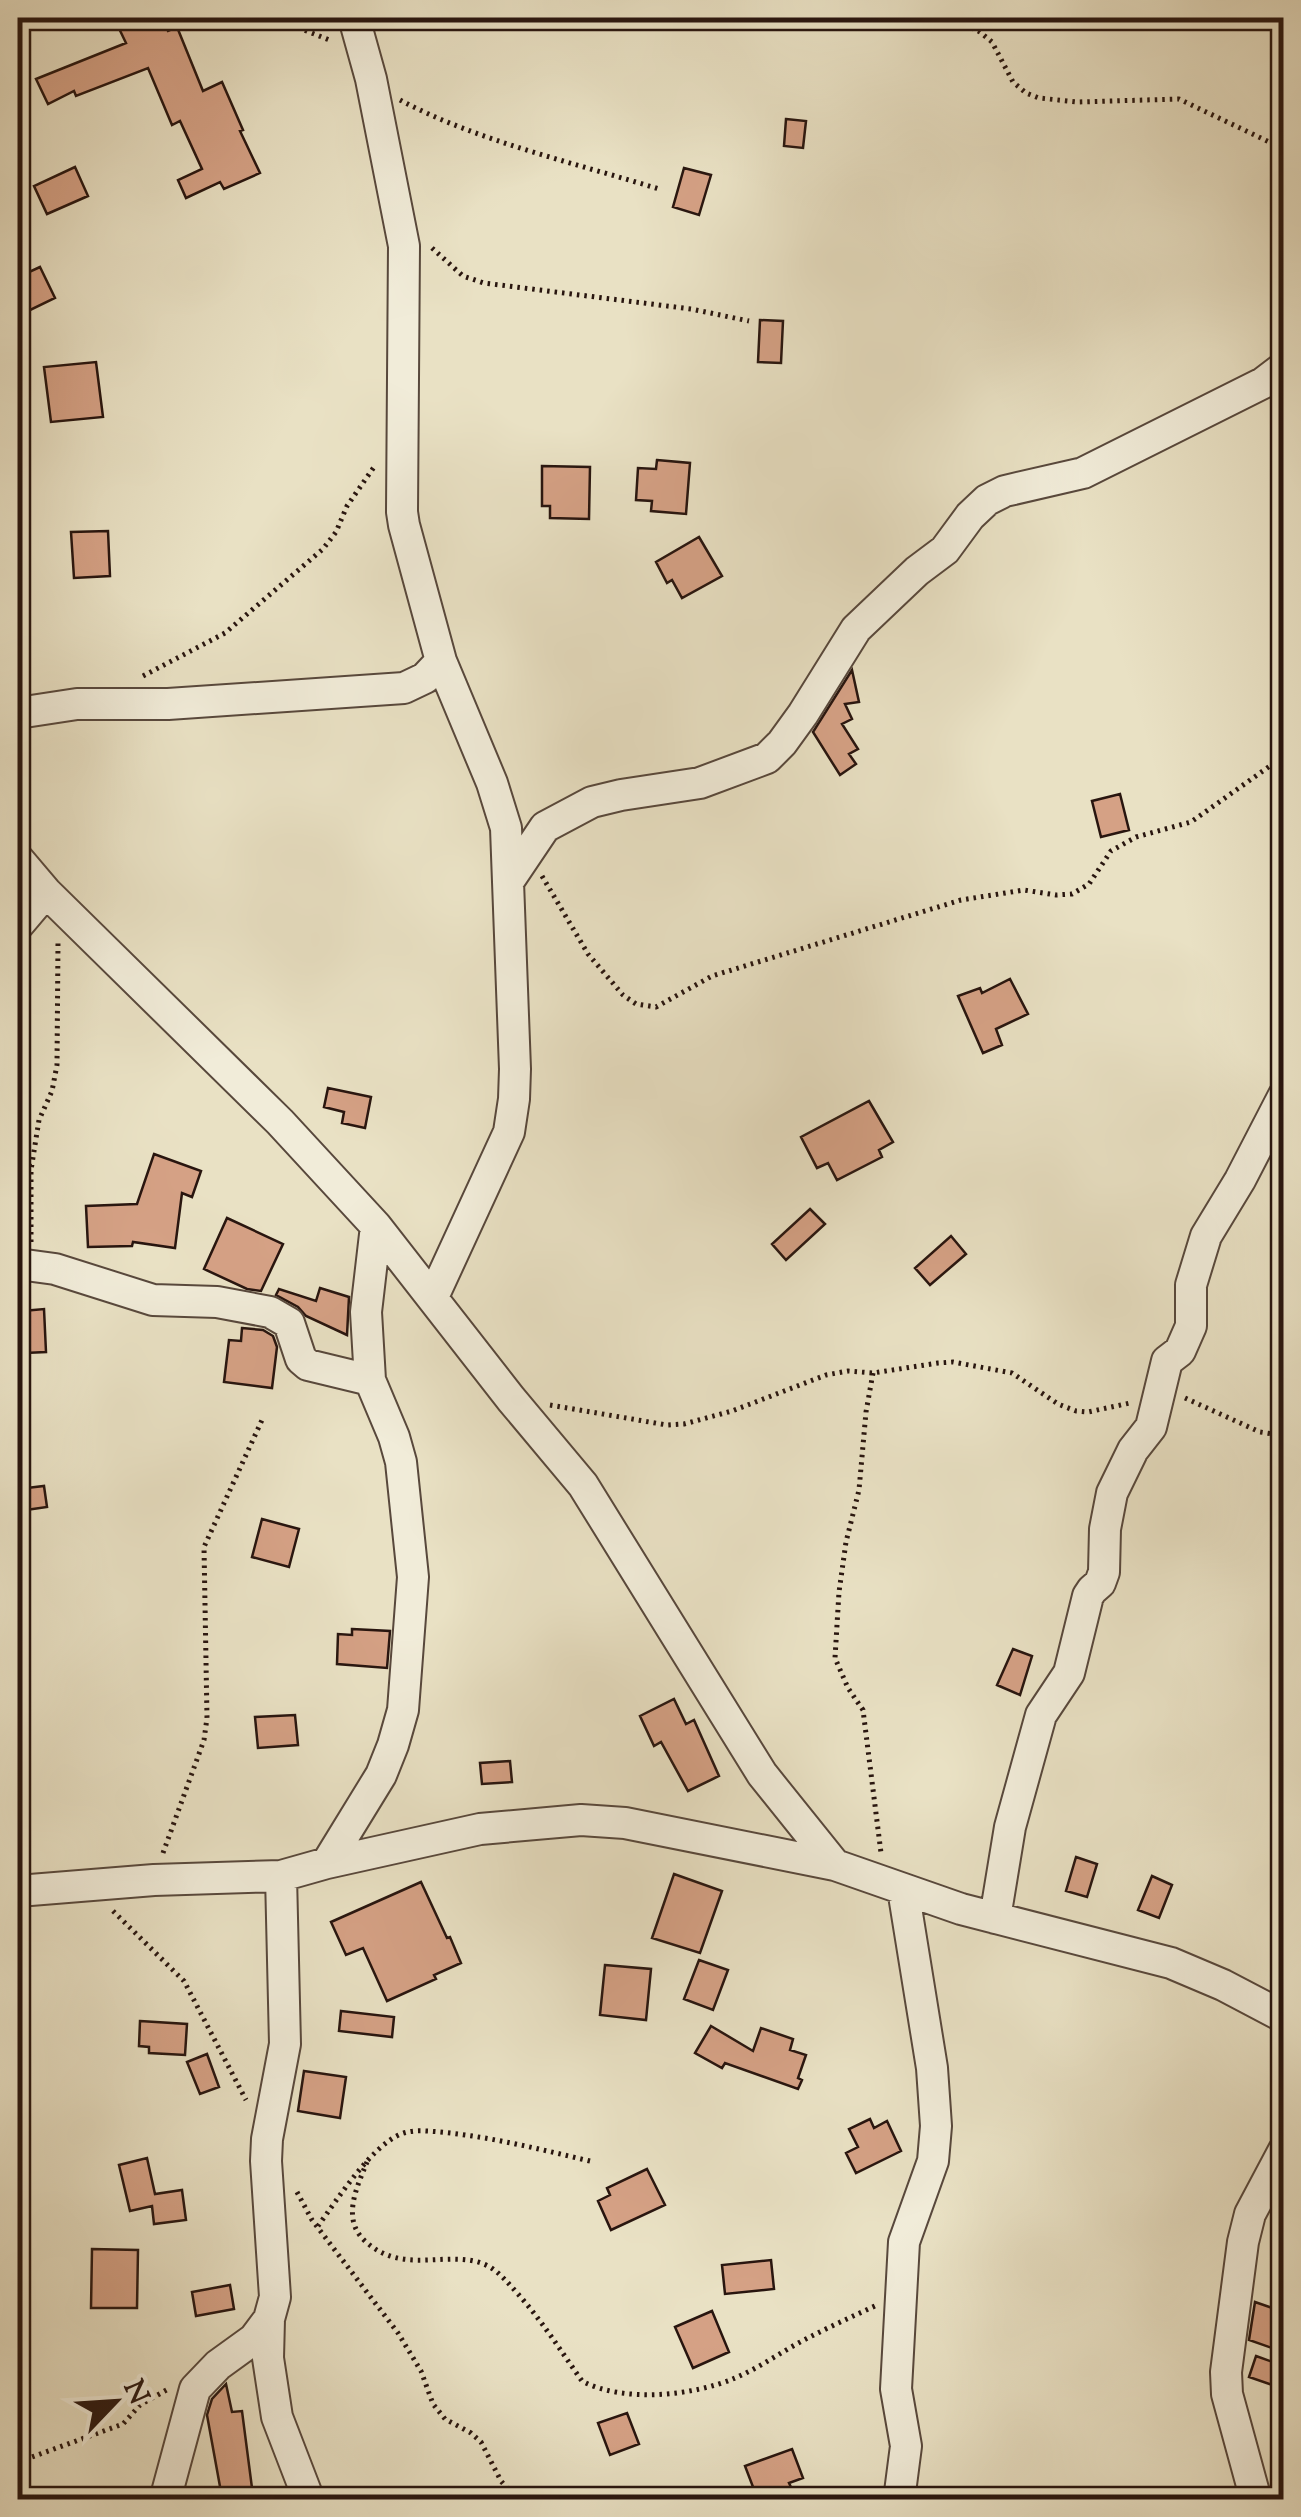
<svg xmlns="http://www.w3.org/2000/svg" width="1301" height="2517" viewBox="0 0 1301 2517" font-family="'Sorts Mill Goudy',serif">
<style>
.building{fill:#d5a185;stroke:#28150f;stroke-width:2.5}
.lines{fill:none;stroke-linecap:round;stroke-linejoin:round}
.street-casing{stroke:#58483c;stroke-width:34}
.path{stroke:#28150f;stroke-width:5;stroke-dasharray:2.5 5;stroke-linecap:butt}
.street{stroke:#f1ecd9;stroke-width:30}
</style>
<rect width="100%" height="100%" fill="#e9e1c4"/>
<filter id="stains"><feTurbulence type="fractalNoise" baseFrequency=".002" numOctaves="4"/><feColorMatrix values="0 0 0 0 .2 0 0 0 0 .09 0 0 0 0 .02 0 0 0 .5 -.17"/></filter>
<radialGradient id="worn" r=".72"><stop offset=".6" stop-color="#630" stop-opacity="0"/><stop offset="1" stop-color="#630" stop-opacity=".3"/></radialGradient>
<path class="building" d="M114,18H161L168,31L177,27L203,91L222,82L243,130L240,131L260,173L224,189L220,182L186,198L178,180L202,169L180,121L172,125L148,68L76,96L74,91L48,104L36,79L126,43Z
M786,119L806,121L803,148L784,146Z
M75,167L88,196L47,214L34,186Z
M684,168L711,175L699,215L673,207Z
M40,267L55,298L26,312L18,293V277Z
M760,320L783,321L781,363L758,362Z
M96,362L103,417L51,422L44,367Z
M657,460L690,463L686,514L651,511L652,501L636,500L638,468L656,469Z
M542,466L590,467L589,519L550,518V506H542Z
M108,531L110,576L74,578L71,532Z
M699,537L722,576L682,598L672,580L667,583L656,562Z
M852,670L859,702L845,704L852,719L842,724L858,749L849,754L856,764L840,775L813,732Z
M1120,794L1129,830L1101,837L1092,801Z
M1010,979L1028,1014L996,1029L1002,1045L983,1053L958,996L980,988L982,993Z
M328,1088L371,1097L365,1128L342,1123L344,1112L324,1107Z
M869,1101L893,1142L879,1150L882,1157L837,1180L828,1163L817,1168L801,1137Z
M154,1154L201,1171L192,1197L182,1193L175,1248L133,1242L132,1246L88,1247L86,1206L137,1204Z
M810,1209L825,1224L786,1260L772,1244Z
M227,1218L283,1244L261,1291L247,1289L204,1269Z
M951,1236L966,1254L930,1285L915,1268Z
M320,1288L349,1297L347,1335L306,1316L298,1307L276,1295L279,1289L316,1301Z
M44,1309L46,1352L25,1353L23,1311Z
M242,1328L263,1330L273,1336L277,1347L272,1388L224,1382L229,1340L241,1341Z
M44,1486L47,1507L19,1511L18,1489Z
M262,1519L299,1529L289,1567L252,1557Z
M352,1629L390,1631L387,1668L337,1664L338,1634L352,1635Z
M1013,1649L1032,1656L1020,1695L997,1685Z
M674,1699L686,1724L694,1720L719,1776L688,1791L661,1742L654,1746L640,1716Z
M295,1715L298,1745L258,1748L255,1717Z
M510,1761L512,1782L482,1784L480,1763Z
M1076,1857L1097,1864L1087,1897L1066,1891Z
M674,1874L722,1891L700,1953L652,1938Z
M1152,1876L1172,1885L1159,1918L1138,1910Z
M421,1882L447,1938L450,1937L461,1963L434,1975L436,1979L387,2001L363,1948L346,1955L331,1922Z
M699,1960L728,1970L713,2010L684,1999Z
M605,1965L651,1969L646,2020L600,2015Z
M341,2011L394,2017L392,2037L339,2031Z
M140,2021L187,2024L185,2055L149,2053V2047L139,2046Z
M711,2026L753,2051L761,2028L793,2039L790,2050L806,2055L798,2078L802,2080L798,2089L725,2063L722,2068L695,2053Z
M207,2054L219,2087L200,2094L187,2062Z
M304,2071L346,2077L340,2118L298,2111Z
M870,2119L874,2128L887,2121L901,2151L856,2173L846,2153L858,2147L849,2129Z
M147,2158L155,2194L182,2190L186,2220L154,2224L152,2206L130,2211L119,2165Z
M647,2169L665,2205L611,2230L598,2201L610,2195L607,2188Z
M92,2249L138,2250L137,2308H91Z
M771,2260L774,2289L725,2294L722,2265Z
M230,2285L234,2309L196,2316L192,2292Z
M1255,2302L1284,2312L1272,2348L1249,2340Z
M712,2311L729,2352L693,2368L675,2327Z
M1256,2356L1284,2366V2389L1249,2377Z
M226,2384L232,2412L242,2411L252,2488L221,2492L207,2415L212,2399Z
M627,2413L639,2444L610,2455L598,2423Z
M792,2449L803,2478L789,2483L797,2500H758L745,2466Z"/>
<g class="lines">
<defs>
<path id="street" d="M354,18L371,79L404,246L402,512L404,525L441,661L492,783L506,828L515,1069L514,1099L509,1132L433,1297
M18,713L77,704H168L404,688L425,678L441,661
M18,859L46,892L280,1122L376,1226L511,1399L583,1485L762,1774L835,1865L961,1909L1171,1963L1223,1985L1284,2017
M508,882L545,827L592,802L621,795L700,783L767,758L782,743L803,714L856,629L917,571L945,550L970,516L987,500L1005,491L1083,473L1263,383L1284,367
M18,925L46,892
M18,1264L55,1269L153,1300L217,1302L270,1312L289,1323L301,1359L308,1365L370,1380
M327,1863L381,1775L393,1745L403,1710L413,1577L401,1462L394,1437L370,1380L366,1312L376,1226
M18,1891L154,1880L281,1876L327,1863L480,1829L581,1820L625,1823L835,1865
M995,1918L1010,1827L1041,1715L1069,1673L1088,1596L1092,1590L1100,1583L1104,1572L1105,1529L1112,1493L1133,1450L1151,1427L1167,1361L1180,1351L1191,1326V1285L1206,1236L1240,1180L1284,1095
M269,2319L268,2358L277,2417L309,2500
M165,2500L195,2389L218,2365L254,2339L269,2319L275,2297L266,2161L267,2139L285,2044L281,1876
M899,2500L906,2446L896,2389L904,2242L933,2161L936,2126L932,2068L903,1889
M1256,2500L1227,2394L1226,2372L1243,2242L1250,2214L1284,2150"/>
</defs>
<use href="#street" class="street-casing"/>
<path class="path" d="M239,18L289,24L332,41
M882,18L927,25L947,24L971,28L980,32L992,42L1013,82L1026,93L1039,98L1078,102L1179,99L1284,149
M400,100C477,141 575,163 659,189
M432,248L463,276L484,283L691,309L749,321
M143,676L225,633L323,549L336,532L347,506L374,467
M542,876L588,954L623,995L636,1004L656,1007L712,976L961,900L1024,890L1056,895L1072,894L1089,884L1111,851L1136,837L1191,822L1284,756
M18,1121L21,1139L31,1170
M31,1242V1170L39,1120L52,1091L57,1065L58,942
M873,1373L866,1412L859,1490L846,1542L839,1592L835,1658L848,1688L863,1710L881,1853
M1185,1398L1260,1432L1273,1434L1284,1430
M550,1405L667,1425L684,1424L732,1411L826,1375L848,1371L873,1373L938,1363L953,1362L1012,1373L1058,1404L1076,1411L1088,1412L1130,1403
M163,1853L204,1740L207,1718L204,1547L262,1420
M113,1911L184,1981L246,2100
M367,2162C357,2187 341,2219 365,2241C405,2278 452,2246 490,2267C501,2274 509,2284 518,2294C542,2321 561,2351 582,2381C623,2403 693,2396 735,2378C759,2368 781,2352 804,2340C827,2328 851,2317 875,2306
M297,2192L312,2220L398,2333L421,2371L433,2404L445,2419L471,2433L481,2442L501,2481L517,2500
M318,2226C337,2200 371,2146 401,2134C414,2129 427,2131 440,2132C493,2137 543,2150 594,2162
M18,2462L123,2424L140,2405L170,2388"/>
<use href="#street" class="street"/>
</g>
<rect width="1301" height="2517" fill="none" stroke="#e9e1c4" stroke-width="60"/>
<rect x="20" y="20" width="1261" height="2477" fill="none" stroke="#28150f" stroke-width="5"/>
<rect x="30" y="30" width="1241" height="2457" fill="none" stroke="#28150f" stroke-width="2.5"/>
<g transform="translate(115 2402) rotate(65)" stroke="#f1ecd9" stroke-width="8" paint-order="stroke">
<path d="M0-8L18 38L0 25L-18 38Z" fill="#28150f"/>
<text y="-15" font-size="28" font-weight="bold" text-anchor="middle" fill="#28150f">N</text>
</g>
<rect width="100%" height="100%" filter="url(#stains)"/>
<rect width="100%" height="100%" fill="url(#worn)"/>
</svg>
